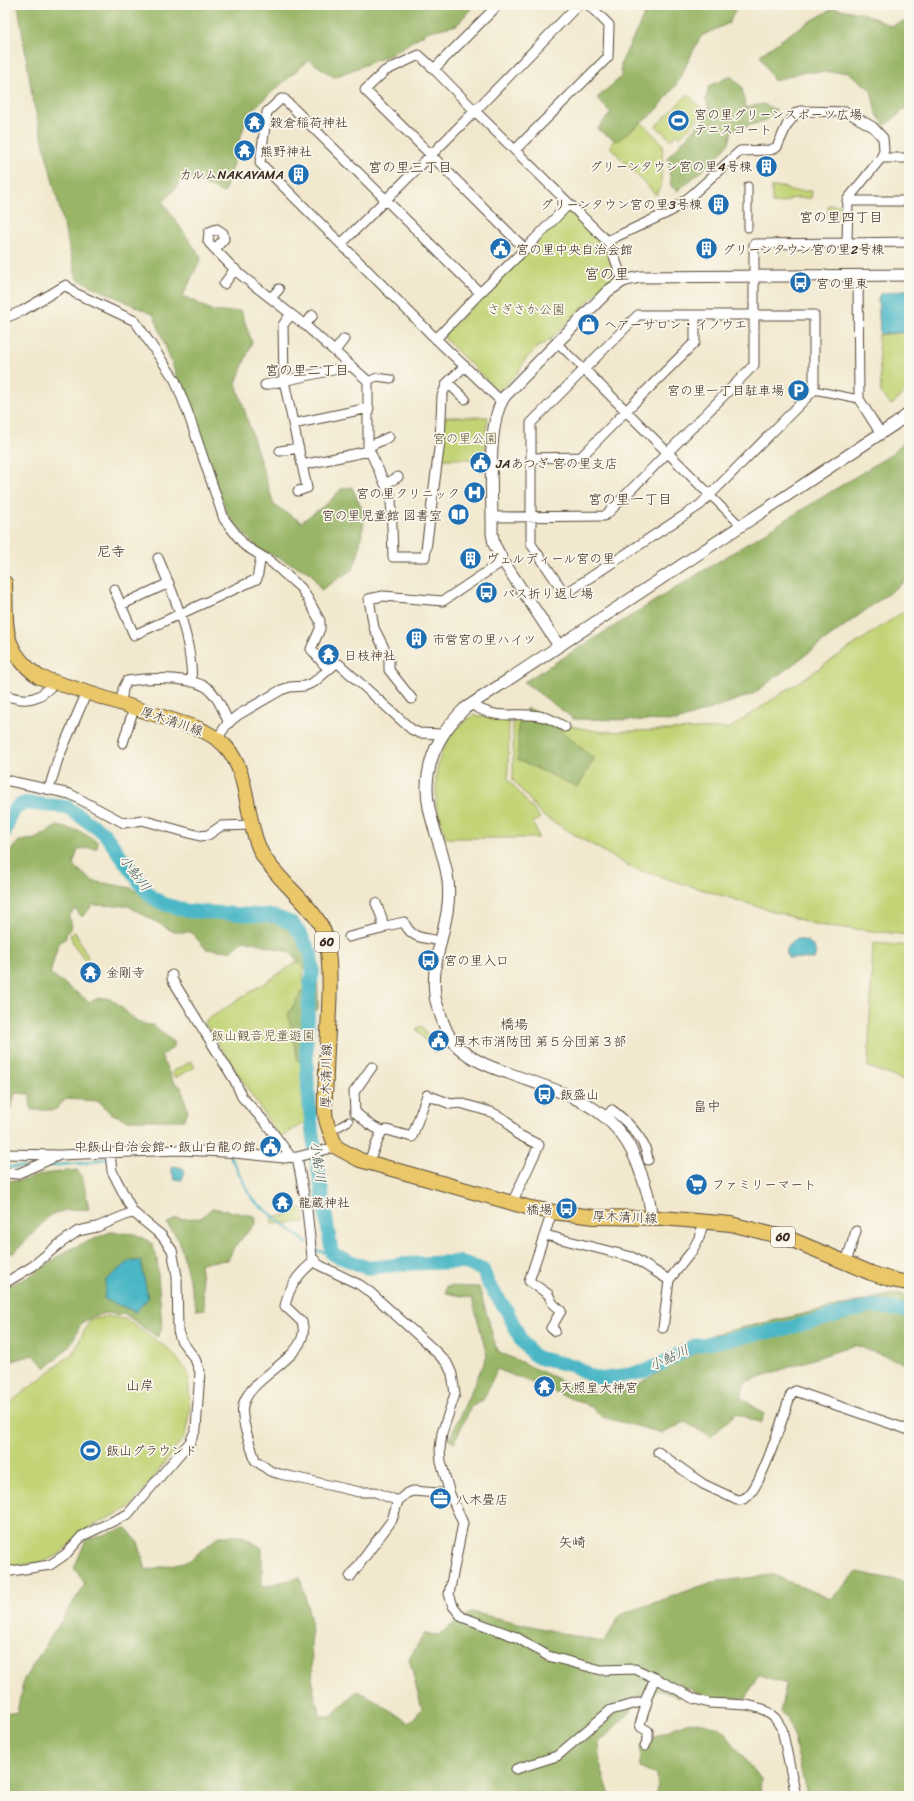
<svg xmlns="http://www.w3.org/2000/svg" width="914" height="1801" viewBox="0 0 914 1801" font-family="Sriracha,'Klee One',sans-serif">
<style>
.green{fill:#c2d476;stroke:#7e7f4a}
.forest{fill:#99b667;stroke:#6a7042}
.water{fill:#4bb7c6;stroke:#437072}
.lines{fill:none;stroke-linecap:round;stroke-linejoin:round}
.stream{stroke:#4bb7c6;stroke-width:2.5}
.river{stroke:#4bb7c6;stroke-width:14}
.pedestrian-casing{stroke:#564638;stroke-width:9}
.minor-casing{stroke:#564638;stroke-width:11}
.tertiary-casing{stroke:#564638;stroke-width:13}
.primary-casing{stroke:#564638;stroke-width:16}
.pedestrian{stroke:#fff;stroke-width:7}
.minor{stroke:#fff;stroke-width:9}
.tertiary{stroke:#fff;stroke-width:11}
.primary{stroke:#eac769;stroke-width:14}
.labels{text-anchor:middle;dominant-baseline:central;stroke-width:3.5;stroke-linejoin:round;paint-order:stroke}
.shield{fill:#fbf7ec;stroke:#75685c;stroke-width:1}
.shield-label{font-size:12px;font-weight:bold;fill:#3b2a1e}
.poi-label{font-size:13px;fill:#3b2a1e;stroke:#fbf7ec;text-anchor:start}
.park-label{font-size:13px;fill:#5d5434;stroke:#fbf7ec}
.street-label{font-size:13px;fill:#3b2a1e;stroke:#fbf7ec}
.neighbourhood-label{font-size:14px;fill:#3b2a1e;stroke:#fbf7ec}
.water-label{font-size:14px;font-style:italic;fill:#415b59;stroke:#fbf7ec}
.quarter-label{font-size:15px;fill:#3b2a1e;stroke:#fbf7ec}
</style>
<rect width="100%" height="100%" fill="#fbf7ec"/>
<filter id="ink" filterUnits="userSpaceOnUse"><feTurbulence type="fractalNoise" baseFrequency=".025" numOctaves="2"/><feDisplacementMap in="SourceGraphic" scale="8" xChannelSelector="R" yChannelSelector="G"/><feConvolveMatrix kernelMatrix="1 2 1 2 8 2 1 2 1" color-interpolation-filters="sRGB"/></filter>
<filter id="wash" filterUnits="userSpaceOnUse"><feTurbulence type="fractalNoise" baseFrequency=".012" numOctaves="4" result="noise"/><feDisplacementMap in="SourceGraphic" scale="16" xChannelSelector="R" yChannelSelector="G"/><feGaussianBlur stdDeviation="0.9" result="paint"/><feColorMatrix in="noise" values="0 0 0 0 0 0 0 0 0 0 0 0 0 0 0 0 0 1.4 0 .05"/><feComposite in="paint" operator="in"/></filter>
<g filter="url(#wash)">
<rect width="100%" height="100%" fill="#f1e8ce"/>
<path class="green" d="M688,94L703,110L699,114L701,116L680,137L677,134L671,140L656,126Z
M640,121L663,144L661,186L656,195L611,148L612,142L635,122Z
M772,187H784L790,191H812L811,198H793L782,203H772Z
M828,205H843V219H828Z
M566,213H571L604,245L615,273L614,279L607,283L550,340L538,347L525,360L518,372L501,390H497L445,339V334Z
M909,332V387L893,404L891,405L881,393L878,335Z
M445,417H488L486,430V459H442Z
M909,608V935L818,925L632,868L543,816L513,780V715L601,732L730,728Z
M473,715L509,720L508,779L540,818L533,823L537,832L538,838H446L436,805V774L441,753L454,731Z
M75,932L88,957L85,960L74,945L70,935Z
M873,943L909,946V1082L868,1067Z
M303,958L308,1120L280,1138L204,1022Z
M421,1026L439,1048L434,1052L417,1030V1028Z
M191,1061L195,1067L175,1078L172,1072Z
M287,1208H304L305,1222L272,1224V1216H285V1210Z
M106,1316L125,1319L170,1350L188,1372L190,1408L185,1436L131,1507L88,1528L57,1556L39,1563L5,1567V1407L74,1352L89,1321Z"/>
<path class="forest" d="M18,5H474L457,25L429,31L390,55L334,77L309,60L248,113L224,193L186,176L163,202L201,258L183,296L215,312L241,311L252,342L236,383L274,505L301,522L328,503L341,489L352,487L365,516L358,555L353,569L321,590L311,573L257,548L228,516L154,315L77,279L33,101Z
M649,5H738L729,23L701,36L676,85L655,112L617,141L597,129L611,113L597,98L621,77V63Z
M834,8L865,14L891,26L907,20L909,17V105L885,126L876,113L871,90L848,72H802L774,81L760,55L797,29Z
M731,76L742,87L745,108L763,104L776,110L766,120L732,131L729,143L714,161L677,191L671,186L668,157L710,113L706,99L709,86Z
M909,436V578L753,694L677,721L574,719L524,682L892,454Z
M527,708L542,714L594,759L578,787L518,760V726Z
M57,826L79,831L98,842L97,848L78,849L73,865L92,881L132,888L166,909L240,914L306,932L317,952L318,1009L304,1021L305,1057L298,1061L288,1014L311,977L290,952L244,940L230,951L206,949L191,932H174L128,906L93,905L82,917L75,909L69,916L72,926L66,934V938L58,944L50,974L90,1002C94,1000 98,998 102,998C121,996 129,1027 154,1025L174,1043V1047L161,1056L174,1083L181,1087L188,1111L184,1120H127L110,1113L99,1101L66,1099L55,1110H31L30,1094L15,1093L11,1109L5,1110V857L19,841L35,839Z
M77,1170L83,1180L89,1209L66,1210L50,1215L14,1253H5V1180L19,1181L44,1174Z
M212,1208L255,1216L256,1223L234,1247L228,1260L200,1263L205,1309L197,1310L179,1240L167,1224L175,1219L201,1218Z
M110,1232L135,1234L152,1243L157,1259L162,1328L157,1337L126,1315L104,1313L82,1322L70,1346L46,1368L33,1355L5,1363V1287L27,1278L68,1250Z
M446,1286L479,1287L497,1351L582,1390L626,1391L667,1368L714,1334L898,1293L909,1297V1365L855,1345L745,1382L741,1398L765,1414L761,1423L736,1413L711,1437L685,1422L663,1433L602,1417L590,1406L497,1369L483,1400L471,1407L454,1443L449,1440L487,1356L472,1298L446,1293Z
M126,1528L138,1542L146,1570L189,1561L219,1536H243L262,1548V1587L300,1577L310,1617L313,1688L320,1716H331L356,1691L372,1698L409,1723L422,1709L409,1659L424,1634L438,1635L471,1612L604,1643L620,1615L712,1582L773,1575L831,1599L857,1572L906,1582L909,1579V1796H807L793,1734L787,1717L780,1712L786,1684L758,1674L746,1699L706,1698L688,1688L679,1697L658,1690L652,1696L642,1695L629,1713L599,1743L601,1767L610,1796H5V1714L17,1712L24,1679L85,1584L74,1568L86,1540Z
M691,1721L720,1727L761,1779L760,1790L768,1796H655L658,1785L657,1775L640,1767V1747L655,1736Z"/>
<path class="water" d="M909,289V332L880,334L878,298L880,294Z
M796,939C806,939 820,946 814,959L788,958C784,951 789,943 796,939Z
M174,1166L183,1168L185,1171L182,1180L174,1179L171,1167Z
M130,1261H141L148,1298L136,1312L104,1299L106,1280Z"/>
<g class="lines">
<path class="stream" d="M230,1156L253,1200L307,1243
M43,1166L84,1163L108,1158
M5,1167H24
M314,1248L318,1251L332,1254"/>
<path class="river" d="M5,832C9,819 11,807 25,803L67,807L104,833L146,891L153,898L164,904L188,911L273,916L292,923L301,935L311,954L313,972L310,985L306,1050L308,1089L312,1131L332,1254L368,1268L405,1264L456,1262L465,1263L483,1270L489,1285L507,1311L521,1340L532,1354L539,1358L574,1366L593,1377L603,1379L642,1372L659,1365L694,1346L788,1328L872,1306L909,1311"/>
</g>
</g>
<g filter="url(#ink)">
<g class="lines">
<defs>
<path id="pedestrian" d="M748,186V228
M557,343L584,369
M368,381L377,377L391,379
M814,390L859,399
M710,495L741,526
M330,1132L349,1121"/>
<path id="minor" d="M498,5L434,69L475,111L578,5
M434,69L419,55L385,71L365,90L431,155L475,111L607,241L610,245L623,281
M515,150L608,57L609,25L589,5
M881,158H909
M847,201H909
M847,243L909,242
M341,244L431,155L525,249L480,293
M215,249L224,239L223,233L217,229L209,232L208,241L210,244L237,272L305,325L368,381V447L391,497L393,557H425L440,441L442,396L447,383L465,366
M525,249L569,204
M858,276L859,399L881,434
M224,284L235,269
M271,298L279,289
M291,314L283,325L284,381L307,488L298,491
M695,315H814V390L700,505L565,594L531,544V423L638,315H695V342L626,411L710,495
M5,318L22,311L66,285L75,293L135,321L175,380L188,413L224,519L245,546L270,561L301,588L308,599L320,621V629L311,649L327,668
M305,325L313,315
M436,339L480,293L284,99H281L267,112L260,163L436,339L501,401
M335,351L344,339
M448,383L465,399
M265,385L351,366
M293,424L369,408
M368,447L389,437
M280,451L299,448
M531,458L581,457L626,411L584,369
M302,465L369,451
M385,484L398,477
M492,517L604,516L607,514L754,365V244L847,243L848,199L881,158L884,150L883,138L873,127L847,112L800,111L796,113L787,125L777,147L770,150L740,151L693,194L671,211L607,241
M158,558C176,599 191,637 192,682
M114,589L134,635L257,579L261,556
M121,605L169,583
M5,695C27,703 40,700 55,682
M412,699L389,670V658L374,628L369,599L383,596L443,601L503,561
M121,703L123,689L127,681C147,678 187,676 206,687C217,694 223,711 229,723
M471,704C500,723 516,710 544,717C552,719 558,723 565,727
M217,739L227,724L238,715L281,690L290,687L305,686L314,682L335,664H339L411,729L419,733L441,734
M123,743L134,708
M5,780L70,794L124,823L142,820L200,836L208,835L221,826L252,825
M49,789L58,759L87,692
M382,927L404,922C412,940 423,937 440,941
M349,937L382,929V918L376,903
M172,975V979L235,1081L242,1097L265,1122L291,1157
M606,1117L612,1110C628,1122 646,1139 648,1160
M382,1131L387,1130L412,1137L427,1095L451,1104L460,1103L491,1112L506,1120L517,1134L539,1145L512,1203
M336,1147L297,1157L307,1210L312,1257L319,1265L360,1285L371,1293L431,1347L447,1363L452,1374L455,1394L442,1433L440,1449L441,1462L450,1494L463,1523L449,1594L453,1606L462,1617L516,1637L548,1656L601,1670L635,1669L655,1678L695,1699L709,1703L747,1705L763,1709L775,1718L782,1729L796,1796
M5,1154L57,1155
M368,1163L382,1131L370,1125L355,1112L354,1092L372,1067
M5,1173L17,1174L60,1155L178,1150L225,1152L284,1158L297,1157
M552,1212L529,1281L548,1294L553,1304L561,1311L551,1328L555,1331
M545,1235L632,1257L669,1280
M315,1261C299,1272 289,1287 285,1306L302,1322C303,1326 304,1331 303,1334C299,1361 248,1379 243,1406C240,1419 251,1446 255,1460L270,1471L280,1474L359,1492H375L398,1501
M846,1262L856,1231
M5,1283L33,1266L58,1245L78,1231L97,1227L133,1212
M663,1328L669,1280L692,1251L699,1238L704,1220
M658,1452L703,1484L737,1500C741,1500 745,1499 748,1496C763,1482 783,1416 791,1394L795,1391L909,1430
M5,1572L50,1565L66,1554L82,1536L128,1514L190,1442L196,1429L200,1372L195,1359L181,1340L178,1331L177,1276L172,1250L162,1236L133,1212L112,1171L110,1153
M350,1577L392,1520L398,1501L407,1493L413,1491L450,1494
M645,1701L655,1678
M516,1769L557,1756L611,1710L645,1701L647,1702L640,1724L641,1727L648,1731V1739L645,1746"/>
<path id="tertiary" d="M559,646L503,561L494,544L492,533C493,498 485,424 505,396L608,291L623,281L640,277L909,275
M651,1218C651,1200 645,1185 639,1168C617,1104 565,1094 508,1073C489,1067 469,1059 455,1044C448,1036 443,1023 440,1013C438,1007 435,1001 435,995C430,956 453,920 448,881C444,845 422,812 428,775C432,748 445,728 464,709L895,424L909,413"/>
<path id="primary" d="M5,583C7,628 0,648 39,677L200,729C209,734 220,739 227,748C250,775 245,822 262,854C279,884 323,911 327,943C333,983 327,1032 326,1073C326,1088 323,1104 326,1119C328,1129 333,1138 336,1147L360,1160L530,1208L560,1213L595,1217L662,1218L731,1224L790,1239L871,1273L892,1280L909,1283"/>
</defs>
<use href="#pedestrian" class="pedestrian-casing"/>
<use href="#minor" class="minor-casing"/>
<use href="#tertiary" class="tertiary-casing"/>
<use href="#primary" class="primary-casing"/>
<use href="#pedestrian" class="pedestrian"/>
<use href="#minor" class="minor"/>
<use href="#tertiary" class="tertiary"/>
<use href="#primary" class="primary"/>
</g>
</g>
<defs>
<symbol id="stadium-disc" viewBox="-11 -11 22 22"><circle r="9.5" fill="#1f6fb2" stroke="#fbf7ec"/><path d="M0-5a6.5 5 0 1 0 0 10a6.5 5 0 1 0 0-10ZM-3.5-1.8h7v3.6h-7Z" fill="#fff"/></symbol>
<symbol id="temple-disc" viewBox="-11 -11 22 22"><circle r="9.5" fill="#1f6fb2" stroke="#fbf7ec"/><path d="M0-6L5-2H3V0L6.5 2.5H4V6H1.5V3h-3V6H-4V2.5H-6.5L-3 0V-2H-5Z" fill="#fff"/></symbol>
<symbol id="building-disc" viewBox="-11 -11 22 22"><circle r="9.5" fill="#1f6fb2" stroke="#fbf7ec"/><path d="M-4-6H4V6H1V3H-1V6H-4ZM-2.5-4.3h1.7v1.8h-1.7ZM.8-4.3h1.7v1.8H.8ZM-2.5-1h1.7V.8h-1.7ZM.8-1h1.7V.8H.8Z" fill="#fff"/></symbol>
<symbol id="civic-disc" viewBox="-11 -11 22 22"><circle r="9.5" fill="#1f6fb2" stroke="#fbf7ec"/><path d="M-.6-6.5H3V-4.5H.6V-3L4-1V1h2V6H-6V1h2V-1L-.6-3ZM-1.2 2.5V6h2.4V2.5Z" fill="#fff"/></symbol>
<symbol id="bus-disc" viewBox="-11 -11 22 22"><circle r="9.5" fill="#1f6fb2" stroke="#fbf7ec"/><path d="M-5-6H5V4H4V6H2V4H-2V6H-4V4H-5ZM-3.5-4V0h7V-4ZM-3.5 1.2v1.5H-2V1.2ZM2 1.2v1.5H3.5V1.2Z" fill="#fff"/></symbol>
<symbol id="shop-disc" viewBox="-11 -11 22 22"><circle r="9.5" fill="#1f6fb2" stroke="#fbf7ec"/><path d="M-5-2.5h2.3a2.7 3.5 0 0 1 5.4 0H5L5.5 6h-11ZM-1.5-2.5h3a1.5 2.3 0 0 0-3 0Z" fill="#fff"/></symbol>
<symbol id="parking-disc" viewBox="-11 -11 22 22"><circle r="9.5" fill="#1f6fb2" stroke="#fbf7ec"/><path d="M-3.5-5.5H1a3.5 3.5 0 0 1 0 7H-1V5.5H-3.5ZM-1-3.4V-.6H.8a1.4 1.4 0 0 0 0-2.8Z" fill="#fff"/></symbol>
<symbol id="hospital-disc" viewBox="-11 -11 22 22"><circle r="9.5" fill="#1f6fb2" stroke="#fbf7ec"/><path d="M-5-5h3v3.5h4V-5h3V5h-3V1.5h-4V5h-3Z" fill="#fff"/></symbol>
<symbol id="library-disc" viewBox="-11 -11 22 22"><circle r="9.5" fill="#1f6fb2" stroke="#fbf7ec"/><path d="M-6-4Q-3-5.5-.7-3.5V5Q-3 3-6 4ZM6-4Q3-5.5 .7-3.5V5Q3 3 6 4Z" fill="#fff"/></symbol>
<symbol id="supermarket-disc" viewBox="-11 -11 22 22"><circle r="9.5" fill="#1f6fb2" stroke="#fbf7ec"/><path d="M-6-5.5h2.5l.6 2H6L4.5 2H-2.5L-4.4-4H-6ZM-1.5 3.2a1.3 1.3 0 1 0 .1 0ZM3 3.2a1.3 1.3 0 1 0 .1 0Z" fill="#fff"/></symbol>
<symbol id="office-disc" viewBox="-11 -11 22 22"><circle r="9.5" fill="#1f6fb2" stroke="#fbf7ec"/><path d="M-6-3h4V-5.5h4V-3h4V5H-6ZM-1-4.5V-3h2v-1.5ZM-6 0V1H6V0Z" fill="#fff"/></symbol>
</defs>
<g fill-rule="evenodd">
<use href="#stadium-disc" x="666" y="108" width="25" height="25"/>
<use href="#temple-disc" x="242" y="110" width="25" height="25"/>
<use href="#temple-disc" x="232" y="138" width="25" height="25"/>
<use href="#building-disc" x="754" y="154" width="25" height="25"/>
<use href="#building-disc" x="286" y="162" width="25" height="25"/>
<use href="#building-disc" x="706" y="192" width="25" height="25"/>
<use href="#civic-disc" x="488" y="236" width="25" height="25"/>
<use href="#building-disc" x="694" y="236" width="25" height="25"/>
<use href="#bus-disc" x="788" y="270" width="25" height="25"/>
<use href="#shop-disc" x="576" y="312" width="25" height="25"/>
<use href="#parking-disc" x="786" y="378" width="25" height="25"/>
<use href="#civic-disc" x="468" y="450" width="25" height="25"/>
<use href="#hospital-disc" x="462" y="480" width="25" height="25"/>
<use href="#library-disc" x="446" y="502" width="25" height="25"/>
<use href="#building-disc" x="458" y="546" width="25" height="25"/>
<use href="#bus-disc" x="474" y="580" width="25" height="25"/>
<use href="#building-disc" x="404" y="626" width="25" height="25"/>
<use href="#temple-disc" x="316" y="642" width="25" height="25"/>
<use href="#bus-disc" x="416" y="948" width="25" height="25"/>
<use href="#temple-disc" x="78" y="960" width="25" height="25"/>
<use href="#civic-disc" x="426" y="1028" width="25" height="25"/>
<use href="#bus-disc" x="532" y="1082" width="25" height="25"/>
<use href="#civic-disc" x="258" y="1134" width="25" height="25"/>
<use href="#supermarket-disc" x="684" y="1172" width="25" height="25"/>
<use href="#temple-disc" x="270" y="1190" width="25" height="25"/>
<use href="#bus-disc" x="554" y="1196" width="25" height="25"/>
<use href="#temple-disc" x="532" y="1374" width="25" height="25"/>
<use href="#stadium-disc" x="78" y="1438" width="25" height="25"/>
<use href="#office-disc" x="428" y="1486" width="25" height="25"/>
</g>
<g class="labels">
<g class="shield">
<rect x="315" y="932" width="24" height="20" rx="3"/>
<rect x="771" y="1227" width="24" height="20" rx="3"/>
</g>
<g class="shield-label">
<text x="327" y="942">60</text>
<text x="783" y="1237">60</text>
</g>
<g class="poi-label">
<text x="694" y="114">宮の里グリーンスポーツ広場<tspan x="694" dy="15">テニスコート</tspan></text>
<text x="270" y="122">穀倉稲荷神社</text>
<text x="260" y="151">熊野神社</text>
<text x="752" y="166" text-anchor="end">グリーンタウン宮の里4号棟</text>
<text x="284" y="174" text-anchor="end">カルムNAKAYAMA</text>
<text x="702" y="204" text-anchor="end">グリーンタウン宮の里3号棟</text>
<text x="516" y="249">宮の里中央自治会館</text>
<text x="722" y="249">グリーンタウン宮の里2号棟</text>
<text x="816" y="283">宮の里東</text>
<text x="604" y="324">ヘアーサロン・イノウエ</text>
<text x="784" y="390" text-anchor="end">宮の里一丁目駐車場</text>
<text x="496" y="463">JAあつぎ 宮の里支店</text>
<text x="460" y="493" text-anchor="end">宮の里クリニック</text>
<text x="442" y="515" text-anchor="end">宮の里児童館 図書室</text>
<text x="486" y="558">ヴェルディール宮の里</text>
<text x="502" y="593">バス折り返し場</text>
<text x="432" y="639">市営宮の里ハイツ</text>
<text x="344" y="655">日枝神社</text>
<text x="444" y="960">宮の里入口</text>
<text x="106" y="972">金剛寺</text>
<text x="454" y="1041">厚木市消防団 第５分団第３部</text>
<text x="560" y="1094">飯盛山</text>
<text x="256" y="1146" text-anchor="end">中飯山自治会館・飯山白龍の館</text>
<text x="712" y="1184">ファミリーマート</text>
<text x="298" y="1202">龍蔵神社</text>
<text x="552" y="1209" text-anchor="end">橋場</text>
<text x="560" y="1387">天照皇大神宮</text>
<text x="106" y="1450">飯山グラウンド</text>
<text x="456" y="1499">八木畳店</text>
</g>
<g class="park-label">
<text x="526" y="309">さぎさか公園</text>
<text x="465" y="438">宮の里公園</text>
<text x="263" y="1035">飯山観音児童遊園</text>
</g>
<g class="street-label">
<text transform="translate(172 721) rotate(19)">厚木清川線</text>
<text transform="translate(326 1076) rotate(-89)">厚木清川線</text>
<text transform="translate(625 1217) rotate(2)">厚木清川線</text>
</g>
<g class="neighbourhood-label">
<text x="410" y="167">宮の里三丁目</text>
<text x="841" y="217">宮の里四丁目</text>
<text x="307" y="370">宮の里二丁目</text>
<text x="630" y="499">宮の里一丁目</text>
<text x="111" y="551">尼寺</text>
<text x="514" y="1024">橋場</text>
<text x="707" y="1106">畠中</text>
<text x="140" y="1385">山岸</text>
<text x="572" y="1542">矢崎</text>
</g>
<g class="water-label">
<text transform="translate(135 873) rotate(53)">小鮎川</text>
<text transform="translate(318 1162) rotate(82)">小鮎川</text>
<text transform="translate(669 1358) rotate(-25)">小鮎川</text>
</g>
<g class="quarter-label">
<text x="607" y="274">宮の里</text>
</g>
</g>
<rect width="914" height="1801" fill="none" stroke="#fbf7ec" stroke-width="20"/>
</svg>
